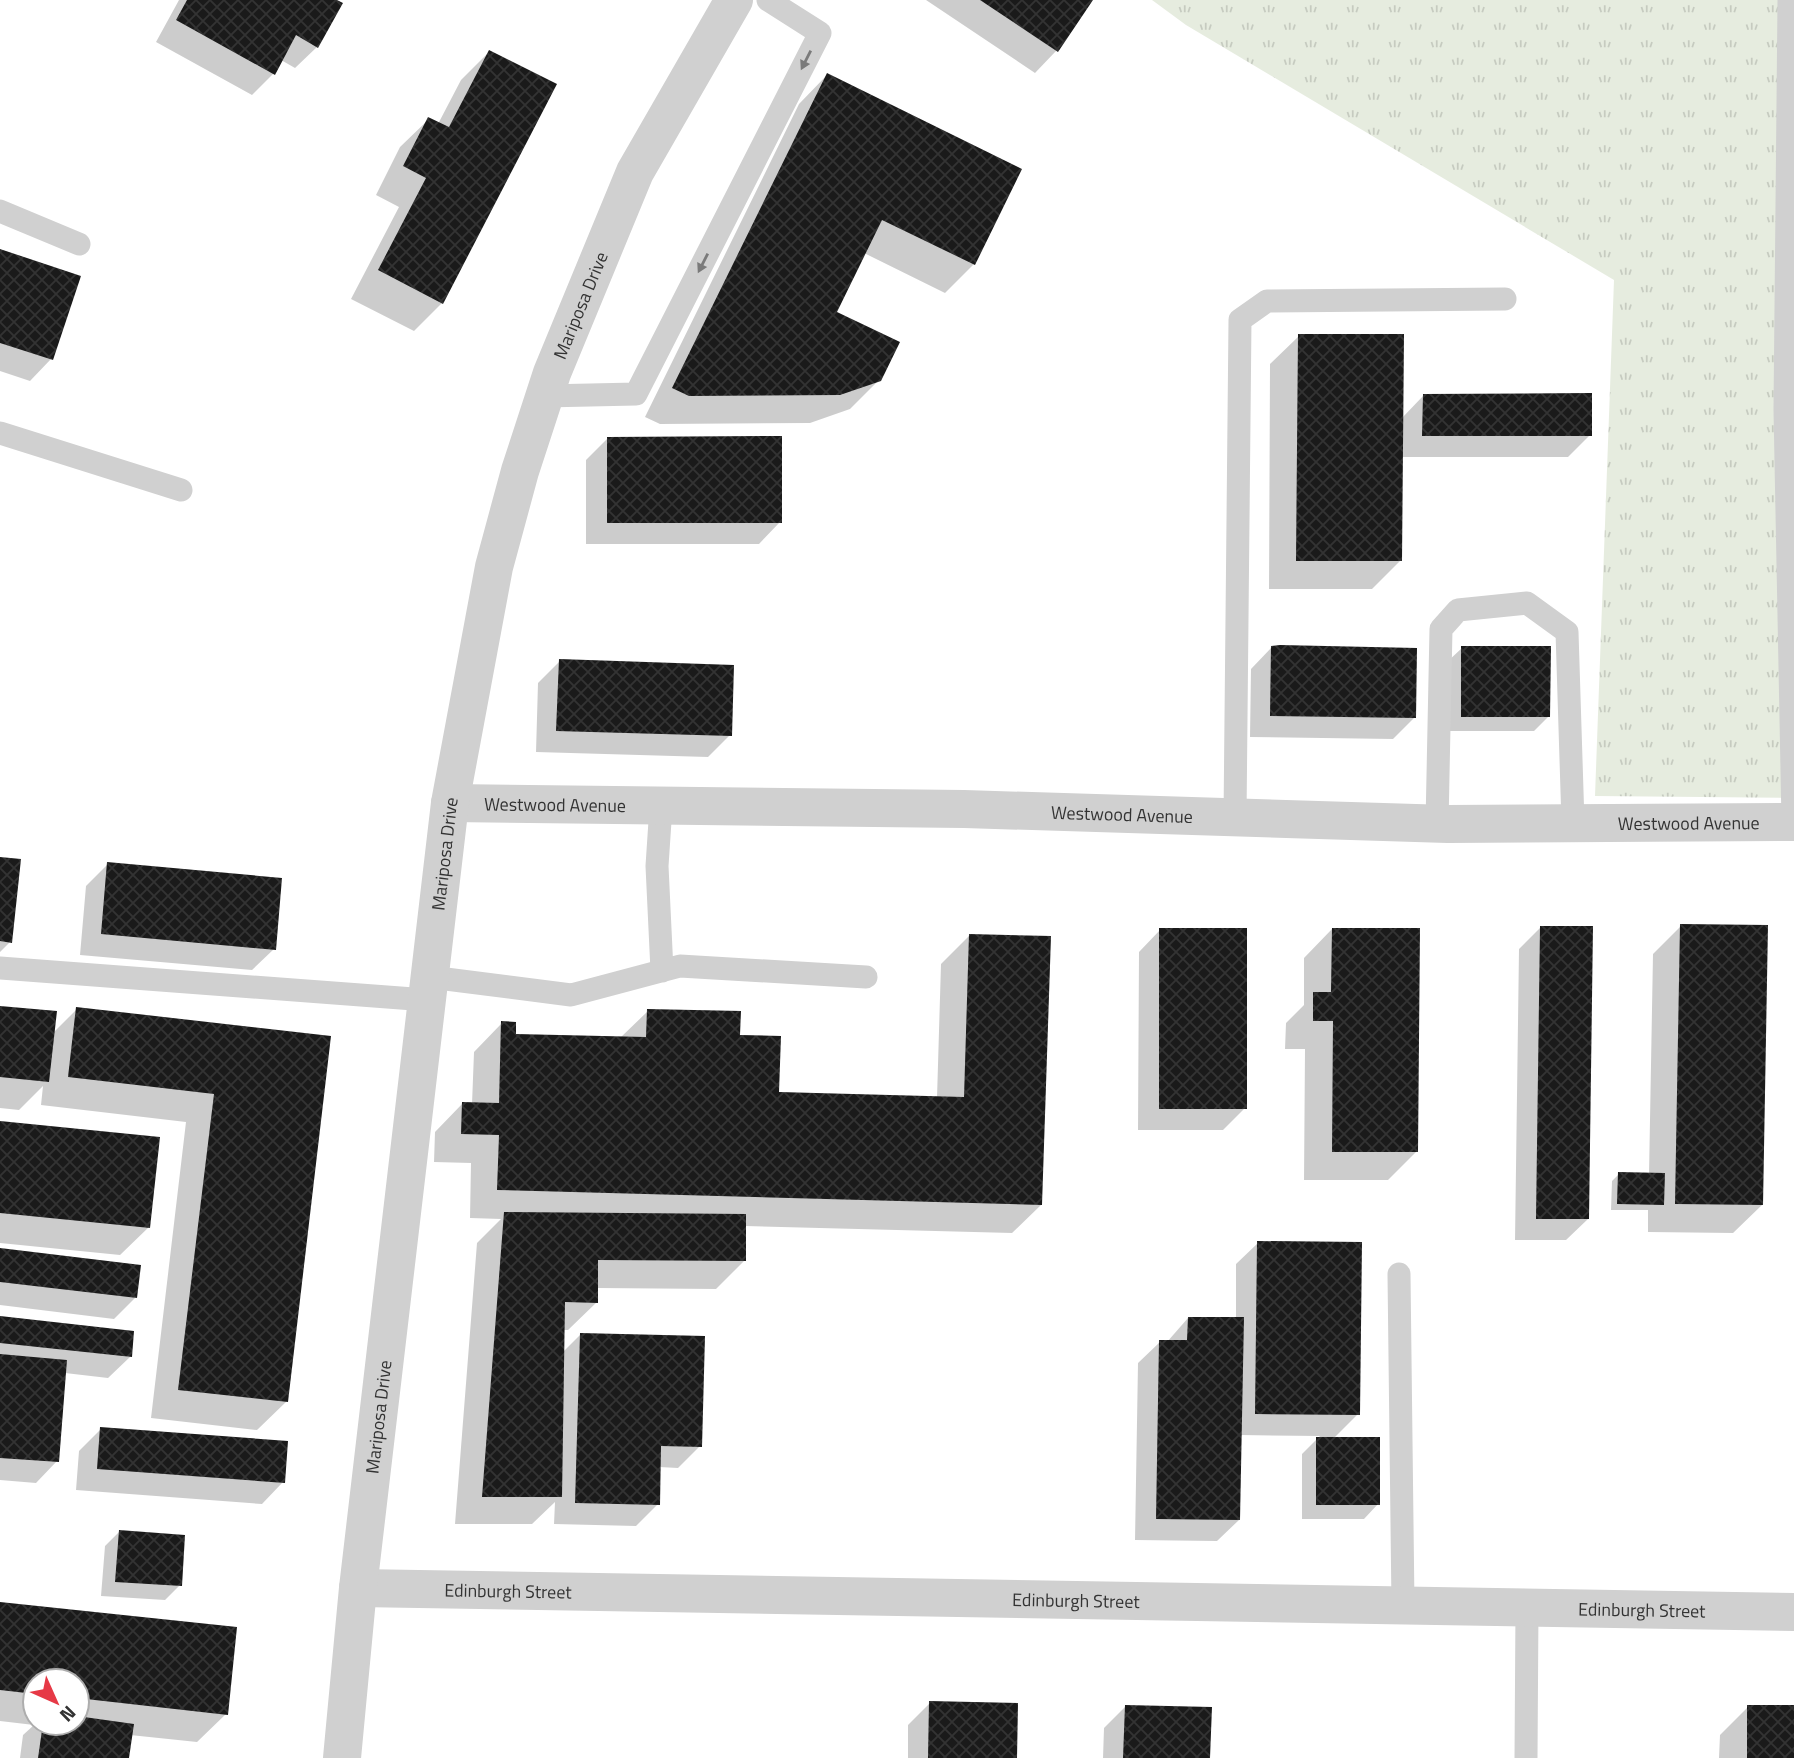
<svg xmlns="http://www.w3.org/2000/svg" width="1794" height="1758" viewBox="0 0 1794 1758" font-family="'Titillium Web',sans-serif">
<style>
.grass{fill:url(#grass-tufts)}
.shadow{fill:#0003;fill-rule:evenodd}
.building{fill:url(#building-cross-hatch)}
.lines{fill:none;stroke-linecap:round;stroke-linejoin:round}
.service{stroke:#d0d0d0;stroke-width:23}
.minor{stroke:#d0d0d0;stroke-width:38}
.oneway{fill:#7a7a7a}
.labels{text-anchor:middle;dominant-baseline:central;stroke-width:7;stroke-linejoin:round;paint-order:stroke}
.street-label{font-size:18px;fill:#333;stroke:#fff}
</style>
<defs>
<pattern id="grass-tufts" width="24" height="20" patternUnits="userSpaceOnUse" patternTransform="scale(1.75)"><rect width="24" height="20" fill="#e6ecdf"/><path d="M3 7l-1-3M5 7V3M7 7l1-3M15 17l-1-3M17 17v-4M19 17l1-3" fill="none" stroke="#c6cbc0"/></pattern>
<pattern id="building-cross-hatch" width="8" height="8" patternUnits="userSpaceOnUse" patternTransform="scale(1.75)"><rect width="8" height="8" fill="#1a1a1a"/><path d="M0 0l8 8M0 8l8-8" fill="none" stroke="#333"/></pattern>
</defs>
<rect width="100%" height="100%" fill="#fff"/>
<path class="grass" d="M1152,0H1794V798L1595,796L1614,280L1186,25Z"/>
<path class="shadow" d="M179,0H333L317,47L295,68L281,60L273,74L252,95L156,42Z
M926,0H1091L1056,51L1035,73Z
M489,52L442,303L414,331L351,299L399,207L376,195L400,147L429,119L438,124L461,80Z
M827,75L974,264L945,293L864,253L835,313L879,380L850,409L810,423L660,424L645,417L799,104Z
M0,251L51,359L30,381L0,371Z
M1299,336L1402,418L1423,396L1590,435L1568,457H1401V560L1372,589H1269L1270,364Z
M608,438L780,522L759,544H586V460Z
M1272,647L1415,717L1393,739L1250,737L1251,669Z
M1462,648L1548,717L1534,731H1447V662Z
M560,661L730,735L708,757L536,752L538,683Z
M0,859L10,942L0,952Z
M108,864L274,949L252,970L80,955L86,886Z
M1681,926L1762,1205L1733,1233L1648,1232V1210H1611L1612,1181L1619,1174L1649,1175L1653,954Z
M1541,927L1588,1219L1566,1240H1515L1519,949Z
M1332,929L1417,1151L1388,1180H1304L1305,1049H1285L1286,1023L1304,1005V958Z
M1160,930L1245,1108L1223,1130H1138L1139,952Z
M970,935L1041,1205L1012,1233L745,1226L744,1261L716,1289L597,1288V1302L568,1330H563L562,1353L580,1335L700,1446L678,1468L659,1467L658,1504L636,1526L554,1524L555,1502L532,1524H455L477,1243L501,1219L470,1218L471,1163L434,1162L435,1132L463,1103L472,1104L474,1052L502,1023L514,1036L620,1038L648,1011L739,1037L777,1094L937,1098L941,964Z
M0,1008L53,1033L77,1009L329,1038L286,1402L257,1430L151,1418L186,1122L41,1105L43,1086L19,1110L0,1108Z
M0,1123L149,1227L120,1255L0,1243Z
M1258,1243L1358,1414L1333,1439L1378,1504L1364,1519H1302V1454L1320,1436L1240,1435L1239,1520L1217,1541L1135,1540L1138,1363L1160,1342H1167L1188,1318L1236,1319V1264Z
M0,1250L135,1298L114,1319L0,1305Z
M0,1318L130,1357L108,1378L65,1373L57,1461L36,1483L0,1480Z
M101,1429L283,1482L262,1504L76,1490L79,1451Z
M119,1532L180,1585L165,1600L101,1596L105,1546Z
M0,1604L226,1714L197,1742L130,1735L127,1758H20L23,1735L34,1725L0,1721ZM35,1681H77V1723H35Z
M930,1703L1015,1758H908V1725Z
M1125,1707L1209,1758H1103L1104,1728Z
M1748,1707H1794V1758H1719L1720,1735Z"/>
<path class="building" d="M187,0H337L343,3L318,48L296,35L275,75L176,20Z
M980,0H1093L1058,52Z
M489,50L557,84L443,304L378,270L426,178L403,166L428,117L449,127Z
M827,73L1022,169L975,265L882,220L837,312L900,342L881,381L840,395L689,396L672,388Z
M0,249L81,276L53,360L0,343Z
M1298,334H1404L1402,561H1296Z
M1592,393V436H1422L1423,394Z
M782,436V523H607V437Z
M1280,645L1417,648L1416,718L1270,716L1271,646Z
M1461,646H1551L1550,717H1461Z
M559,659L734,665L732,736L556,731Z
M0,857L21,859L12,943L0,941Z
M107,862L282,878L276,950L101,934Z
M1680,924L1768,925L1763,1205L1675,1204Z
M1540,926H1593L1589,1219H1536Z
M1159,928H1247V1109H1159Z
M1332,928H1420L1418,1152H1332L1333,1021H1313V992H1331Z
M969,934L1051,936L1042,1205L497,1190L499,1135L461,1134L462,1102L499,1103L501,1021L516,1022V1034L646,1037L647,1009L741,1011L740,1035L781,1036L779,1092L964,1097Z
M0,1006L57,1011L49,1082L0,1077Z
M76,1007L331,1036L288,1402L178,1390L214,1094L68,1077Z
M0,1121L160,1137L150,1228L0,1213Z
M1618,1172L1665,1173L1664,1205L1617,1204Z
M504,1212L746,1214V1261L598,1260V1303L565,1302L562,1497H482Z
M1257,1241L1362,1242L1360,1415L1255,1414Z
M0,1248L141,1265L137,1298L0,1282Z
M0,1316L134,1331L132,1357L0,1343Z
M1188,1317H1244L1240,1520L1156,1519L1159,1340H1187Z
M580,1333L705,1336L702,1447L661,1446L660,1505L575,1503Z
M0,1354L67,1360L59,1462L0,1458Z
M100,1427L288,1441L285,1483L97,1469Z
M1316,1437H1380V1505H1316Z
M119,1530L185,1535L182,1586L115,1582Z
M0,1602L237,1627L228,1715L77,1698V1681H35V1694L0,1690Z
M929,1701L1018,1703L1017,1758H928Z
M1125,1705L1212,1707L1210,1758H1123Z
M1747,1705H1794V1758H1747Z
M77,1716L134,1724L129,1758H38L43,1723H77Z"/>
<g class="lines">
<path class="service" d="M1789,0L1785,410L1793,822
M0,211L79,244
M544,396L636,394L820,33L768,0
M0,433L181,490
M661,806L657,866L662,971
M1235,818L1240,320L1267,301L1505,299
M1437,824L1441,629L1458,610L1527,603L1567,632L1573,823
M0,968L427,1000
M430,977L571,995L680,966L866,977
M1399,1274L1403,1606
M1526,1758L1527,1607"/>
<g class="minor">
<path id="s1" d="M450,803L964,809L1448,824L1794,822"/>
<path id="s2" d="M358,1588L1794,1612"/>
<path id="s3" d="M342,1758L358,1588L450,803L494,567L520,471L552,373L635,172L734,0"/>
</g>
</g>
<defs><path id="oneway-solid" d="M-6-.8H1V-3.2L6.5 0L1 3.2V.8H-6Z" transform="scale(1.75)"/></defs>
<g class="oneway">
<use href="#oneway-solid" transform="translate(806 60) rotate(117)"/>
<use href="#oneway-solid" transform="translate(703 263) rotate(117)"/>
</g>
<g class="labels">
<g class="street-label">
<text stroke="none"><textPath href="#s3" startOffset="1477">Mariposa Drive</textPath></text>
<text stroke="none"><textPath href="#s1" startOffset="105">Westwood Avenue</textPath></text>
<text stroke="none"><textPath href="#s1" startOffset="672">Westwood Avenue</textPath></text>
<text stroke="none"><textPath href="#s1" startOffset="1239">Westwood Avenue</textPath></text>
<text stroke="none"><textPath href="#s3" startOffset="910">Mariposa Drive</textPath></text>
<text stroke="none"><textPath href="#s3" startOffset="343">Mariposa Drive</textPath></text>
<text stroke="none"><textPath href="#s2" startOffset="150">Edinburgh Street</textPath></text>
<text stroke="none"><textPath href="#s2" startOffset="718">Edinburgh Street</textPath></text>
<text stroke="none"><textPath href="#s2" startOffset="1284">Edinburgh Street</textPath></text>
</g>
</g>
<g transform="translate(56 1702) rotate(135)"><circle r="33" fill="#ffffff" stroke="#adadad" stroke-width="2"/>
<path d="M0-5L12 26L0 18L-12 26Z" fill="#e63946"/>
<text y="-10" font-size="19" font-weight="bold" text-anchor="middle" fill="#333333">N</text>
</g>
</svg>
